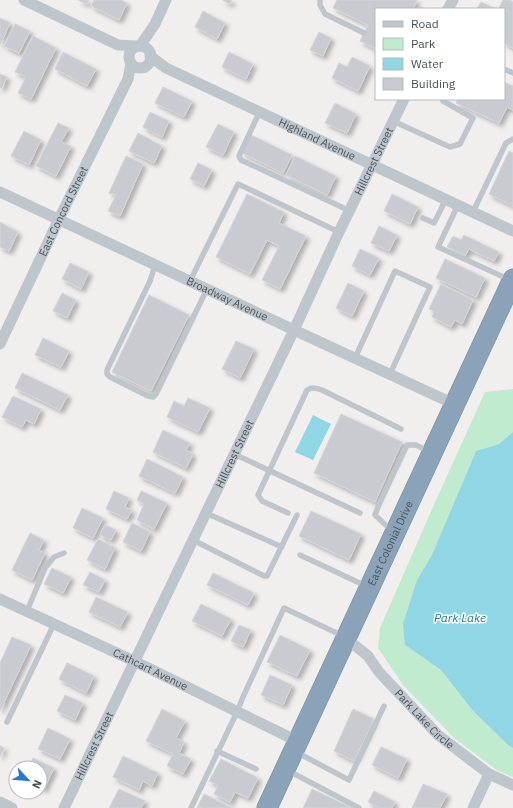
<svg xmlns="http://www.w3.org/2000/svg" width="513" height="808" viewBox="0 0 513 808" font-family="'IBM Plex Sans',sans-serif">
<style>
.green{fill:#c0ebcf}
.water{fill:#91d6e4}
.building{fill:#c9cbd1;stroke:#d3d5d9;filter:url(#shadow)}
.lines{fill:none;stroke-linecap:round;stroke-linejoin:round}
.highway-casing{stroke:#768ea4;stroke-width:21}
.lane{stroke:#bec6cc;stroke-width:5.5}
.street{stroke:#bec6cc;stroke-width:11}
.highway{stroke:#8aa3b9;stroke-width:20}
.labels{text-anchor:middle;dominant-baseline:central;stroke-width:3;stroke-linejoin:round;paint-order:stroke}
.street-label{font-size:11px;fill:#48525a;stroke:#fff}
.water-label{font-size:12px;font-style:italic;fill:#197f95;stroke:#fff}
</style>
<defs>
<filter id="shadow"><feDropShadow dx="3.5" dy="3.5" stdDeviation="2" flood-color="#0004"/></filter>
</defs>
<rect width="100%" height="100%" fill="#f1eeee"/>
<path class="green" d="M513,389V432L499,444L476,451L432,556L417,580L405,645L441,670L473,711L509,746L513,748V777L498,771L454,738L403,685L378,648L380,628L432,509L485,392Z"/>
<path class="water" d="M313,415L331,424L313,460L295,452Z
M513,432V748L509,746L473,711L441,670L405,645L403,624L417,580L432,555L476,451L499,444Z"/>
<path class="building" d="M78,0H89L87,4Z
M94,0H121L127,3L119,20L91,6Z
M222,0H232L230,4Z
M337,0H417L413,9H376V49L360,41L368,25L333,8Z
M503,0H510L513,2V48L504,43V9H498Z
M481,2L496,9H477Z
M203,11L225,23L217,39L195,27Z
M0,18L10,23L0,45Z
M15,24L30,31L19,53L4,46Z
M319,32L331,38L323,56L310,50Z
M33,36L56,48L31,99L18,93L26,77L15,72Z
M63,52L96,69L87,86L55,69Z
M229,52L253,64L246,79L222,67Z
M352,57L370,66L358,91L332,78L339,63L347,67Z
M0,74L7,77L2,88H0Z
M504,82L513,86V110L507,107L499,123L456,103L458,99H504Z
M163,87L192,101L184,117L155,103Z
M335,103L356,114L347,133L325,123Z
M150,112L169,121L162,137L143,127Z
M58,123L69,128L61,142L71,146L56,176L36,166Z
M218,124L234,132L223,155L206,147Z
M24,131L41,140L29,165L11,156Z
M138,133L162,146L154,163L129,151Z
M251,135L292,155L283,173L242,153Z
M509,151L513,153V206L489,194Z
M126,156L143,164L120,216L108,211L116,195L109,193Z
M295,156L336,176L327,195L286,175Z
M198,163L212,170L204,186L190,179Z
M247,194L284,212L279,223L306,236L280,289L262,280L279,246L267,240L250,274L216,257Z
M392,194L418,207L410,224L384,211Z
M0,222L18,232L9,251L0,247Z
M379,226L397,235L389,251L371,243Z
M464,235L499,252L494,261L469,249L465,256L447,247L453,236L461,240Z
M360,249L379,258L370,275L352,266Z
M445,259L485,278L476,297L436,278Z
M70,263L89,272L81,289L62,279Z
M348,283L364,291L352,316L336,308Z
M441,284L473,300L462,324L455,320L451,327L432,317L434,311L429,309Z
M62,293L76,300L67,318L53,311Z
M149,295L189,315L151,391L112,372Z
M43,338L69,351L61,367L35,355Z
M236,341L254,349L240,378L222,369Z
M22,373L68,395L60,410L15,388Z
M13,396L41,409L34,424L26,420L22,427L2,417Z
M188,398L210,408L198,432L167,417L174,401L184,406Z
M341,414L402,442L375,502L314,473Z
M163,430L190,443L186,450L193,454L186,468L153,452Z
M147,459L183,477L175,493L139,476Z
M114,491L129,498L125,507L132,510L127,519L106,509Z
M141,491L167,503L154,529L137,520L144,504L137,500Z
M82,508L103,518L93,538L73,528Z
M311,511L361,534L349,560L299,536Z
M132,523L150,532L141,551L123,542Z
M105,525L116,530L111,540L100,535Z
M30,533L44,540L39,550L45,553L32,580L12,570Z
M98,539L115,548L105,569L87,560Z
M52,568L71,577L63,593L44,584Z
M90,572L105,580L99,592L83,585Z
M213,573L254,593L248,605L207,585Z
M96,597L128,612L120,627L89,612Z
M201,604L231,619L222,636L192,621Z
M239,625L251,630L243,647L231,641Z
M280,635L310,650L297,676L267,662Z
M12,637L31,645L0,711V663Z
M67,663L94,676L86,693L59,679Z
M270,675L292,685L283,705L261,695Z
M65,695L83,703L75,720L57,711Z
M162,709L185,721L176,738L184,742L179,753L191,759L183,774L167,766L173,754L146,741Z
M353,709L374,719L354,761L334,751Z
M48,728L70,739L60,759L38,749Z
M0,746L4,748L0,757Z
M381,747L407,759L398,778L372,765Z
M123,756L158,773L152,786L143,781L139,790L113,777Z
M33,758L54,768L44,789L40,788V768H28Z
M221,759L258,778L248,798L235,792L230,802L214,794L218,785L209,781Z
M423,784L447,794L440,808H412Z
M119,789L145,801L141,808H109Z
M312,789L352,808H303Z
M374,791L395,802L392,808H378V807L368,802Z
M204,794L232,808H197Z"/>
<g class="lines">
<defs>
<g id="highway">
<path id="s7" d="M267,808L513,279"/>
</g>
</defs>
<use href="#highway" class="highway-casing"/>
<path class="lane" d="M320,0V5L325,14L364,33
M504,69L513,73
M260,111L239,156L241,160L350,211
M393,121L450,147L460,144L473,118L443,101L442,99
M458,205L438,247L508,279
M473,212L506,143L513,139
M423,218L434,223L446,199
M155,265L150,281L107,370V374L110,377L148,396L153,397L156,394L207,289
M190,281L238,184L339,232
M355,358L395,271L430,287L390,374
M234,454L360,513
M206,513L282,547
M288,513L262,501L258,495L307,390C312,387 316,388 322,390L401,429
M391,530L375,515L379,504L407,445H416L428,451
M193,540L264,576H267L297,515
M300,555L366,586
M27,611L45,568L54,557L64,553
M7,722L54,624
M217,751L256,769
M296,752L349,780L384,706
M287,770L359,808
M191,808L237,712L243,697L284,608L343,636"/>
<g class="street">
<path d="M24,0L118,45L136,46"/>
<path d="M448,9L453,0"/>
<path d="M140,46L155,24L166,0"/>
<circle cx="140" cy="57" r="11"/>
<path id="s1" d="M150,56L166,68L513,231"/>
<path id="s2" d="M0,192L294,330L454,404"/>
<path id="s3" d="M0,344L59,219L128,79L131,63"/>
<path id="s4" d="M0,599L134,661L299,742"/>
<path id="s5" d="M347,639L368,656L379,672L438,735L489,774L513,785"/>
<path d="M0,802L12,808"/>
<path id="s6" d="M64,808L294,330L339,232L404,99"/>
<path d="M473,808L489,774"/>
</g>
<use href="#highway" class="highway"/>
</g>
<g class="labels">
<g class="street-label">
<text stroke="none"><textPath href="#s1" startOffset="187">Highland Avenue</textPath></text>
<text stroke="none"><textPath href="#s6" startOffset="717">Hillcrest Street</textPath></text>
<text stroke="none"><textPath href="#s3" startOffset="147">East Concord Street</textPath></text>
<text stroke="none"><textPath href="#s2" startOffset="251">Broadway Avenue</textPath></text>
<text stroke="none"><textPath href="#s6" startOffset="393">Hillcrest Street</textPath></text>
<text stroke="none"><textPath href="#s7" startOffset="292">East Colonial Drive</textPath></text>
<text stroke="none"><textPath href="#s4" startOffset="166">Cathcart Avenue</textPath></text>
<text stroke="none"><textPath href="#s5" startOffset="112">Park Lake Circle</textPath></text>
<text stroke="none"><textPath href="#s6" startOffset="69">Hillcrest Street</textPath></text>
</g>
<g class="water-label">
<text x="460" y="617">Park Lake</text>
</g>
</g>
<rect x="375" y="8" width="130" height="92" fill="#ffffff" stroke="#b6babd"/>
<rect x="383" y="21" width="20" height="6" fill="#bec6cc" stroke="#b6babd"/>
<text x="411" y="28" font-size="12" fill="#48525a">Road</text>
<rect x="383" y="38" width="20" height="12" fill="#c0ebcf" stroke="#b6babd"/>
<text x="411" y="48" font-size="12" fill="#48525a">Park</text>
<rect x="383" y="58" width="20" height="12" fill="#91d6e4" stroke="#b6babd"/>
<text x="411" y="68" font-size="12" fill="#48525a">Water</text>
<rect x="383" y="78" width="20" height="12" fill="#c9cbd1" stroke="#b6babd"/>
<text x="411" y="88" font-size="12" fill="#48525a">Building</text>
<g transform="translate(28 780) rotate(116)"><circle r="19" fill="#ffffff" stroke="#b6babd"/>
<path d="M0-3L7 15L0 10L-7 15Z" fill="#2978d0"/>
<text y="-6" font-size="11" font-weight="bold" text-anchor="middle" fill="#48525a">N</text>
</g>
</svg>
